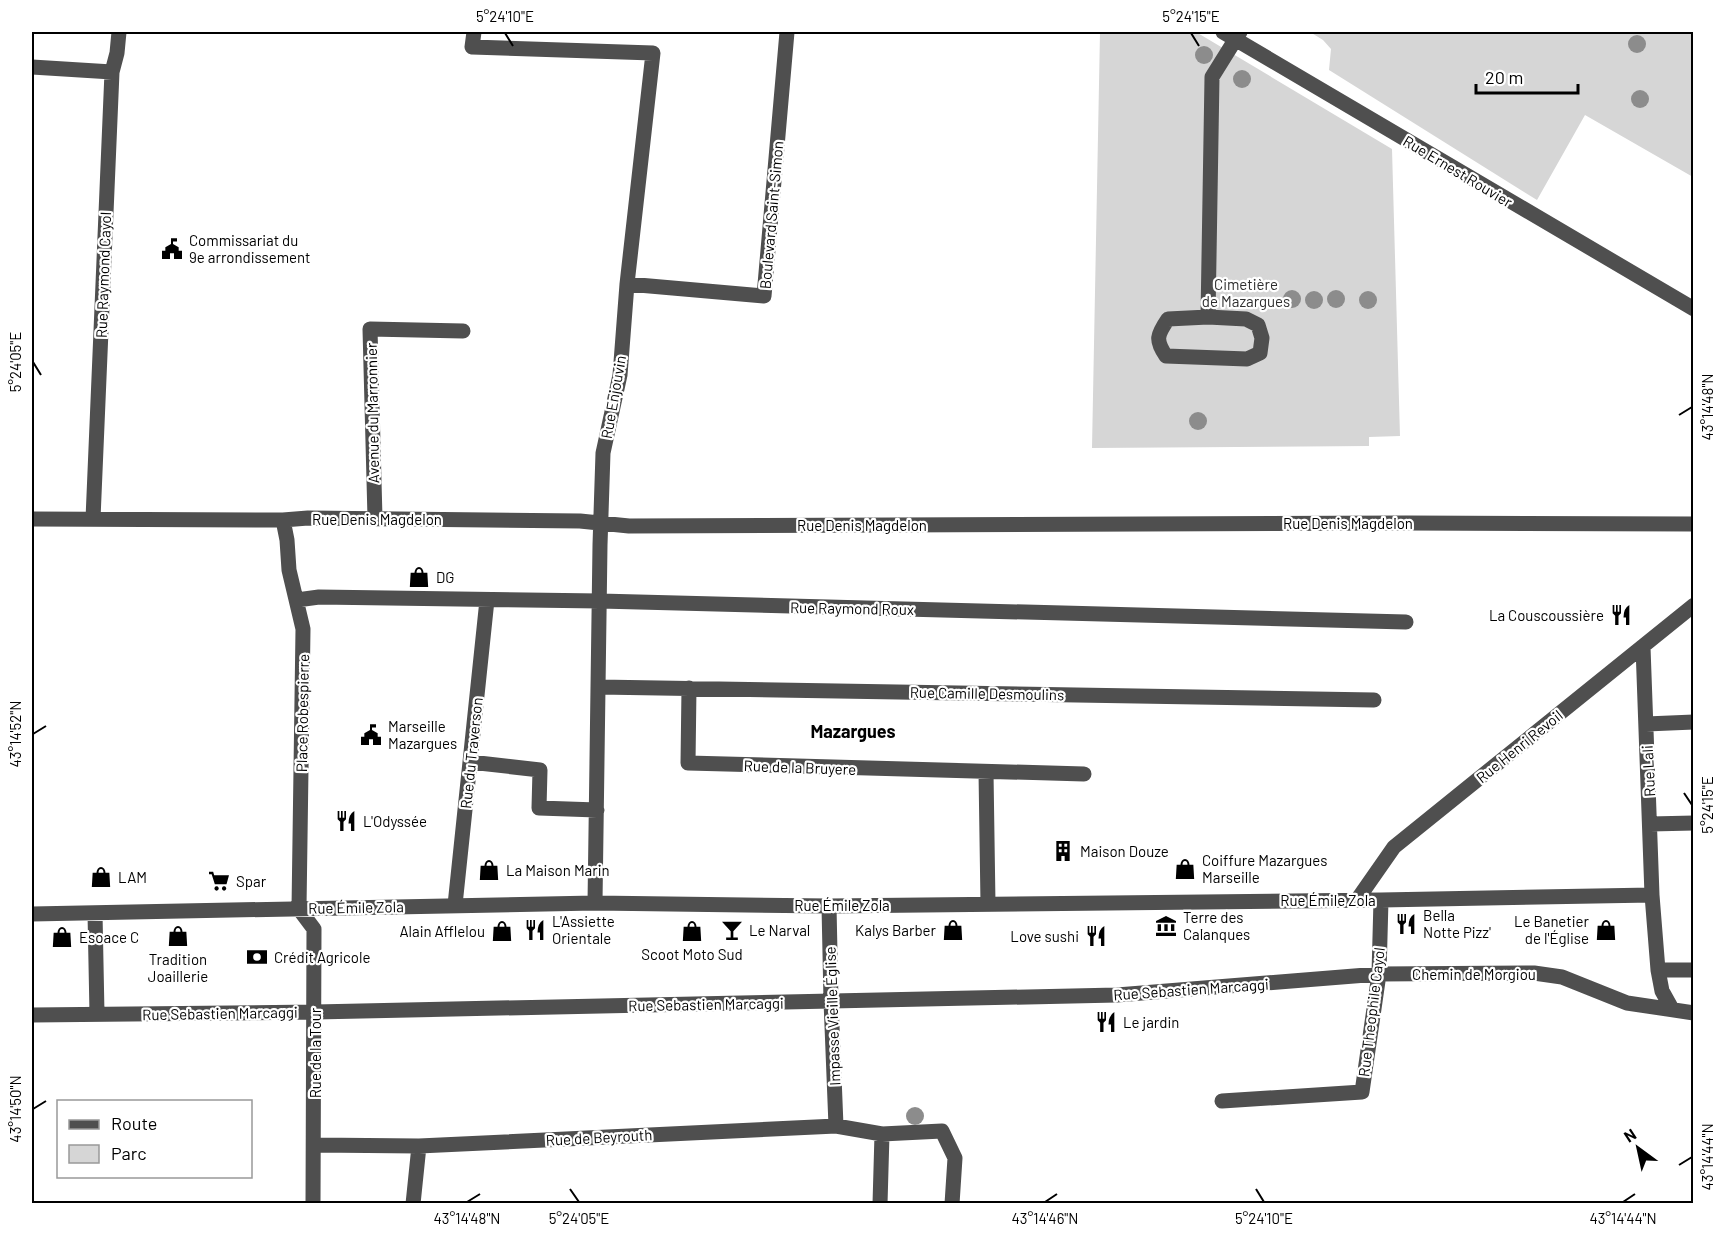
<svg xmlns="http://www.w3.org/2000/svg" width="1725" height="1235" viewBox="0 0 1725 1235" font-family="Barlow,sans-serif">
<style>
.green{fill:#d6d6d6}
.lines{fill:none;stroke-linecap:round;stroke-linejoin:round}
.minor{stroke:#4f4f4f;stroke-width:15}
.tree{fill:#8c8c8c}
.ticks{fill:none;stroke:#000;stroke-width:2}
.labels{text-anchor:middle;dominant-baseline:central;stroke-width:4.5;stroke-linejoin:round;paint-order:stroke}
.street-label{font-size:15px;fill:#000;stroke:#fff}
.poi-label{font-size:15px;fill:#000;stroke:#fff;text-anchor:start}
.park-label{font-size:15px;fill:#2d2d2d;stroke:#fff}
.quarter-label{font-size:18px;font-weight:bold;fill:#000;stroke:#fff}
.neatline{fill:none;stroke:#000;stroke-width:2}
.ticks-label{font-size:15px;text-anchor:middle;fill:#000}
</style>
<rect width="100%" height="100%" fill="#fff"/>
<path class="green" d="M1100,32H1196L1392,149L1400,436L1369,437V446L1092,448Z
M1310,32H1693V177L1585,115L1537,200L1329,70L1331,49L1323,40Z"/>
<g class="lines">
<path class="minor" d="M474,32L472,47L653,53L627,284L620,375L603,453L600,545L595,903
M1223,32L1694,309
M32,67L112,72
M627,284L764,296L787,32
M1208,317L1246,319L1258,325L1262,338L1260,353L1247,359L1166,356C1155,340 1157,335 1168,319L1208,317L1212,77L1240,32
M375,518L370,329L463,331
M32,519L283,520L308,518L580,521L629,526L1406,523L1694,524
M93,519L112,72L117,53L119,32
M283,520L287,540L289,570L303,629L299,909L314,929L313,1204
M297,600L319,597L600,601L1406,622
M1643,647L1652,895L1658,970L1662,991L1672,1009
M599,687L1374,700
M689,688L688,763L1084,774
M1646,724L1694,722
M470,762L540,770L539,808L597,810
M986,772L988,904
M1650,824L1694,823
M1357,900L1394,847L1694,605
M455,905L487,600
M829,906L831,1001L836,1126
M95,913L97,1014
M32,914L595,903L829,906L1381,900L1652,895
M1658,970H1694
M32,1015L315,1012L1117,995L1379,974L1534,973L1562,977L1627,1003L1694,1013
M1222,1101L1362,1092L1379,974L1381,900
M315,1145L419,1146L836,1126L882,1134L942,1131L955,1158L952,1204
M413,1204L419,1146
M880,1204L882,1134"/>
</g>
<g class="tree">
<circle cx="1637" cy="44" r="9"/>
<circle cx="1204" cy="55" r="9"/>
<circle cx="1242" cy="79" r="9"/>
<circle cx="1640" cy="99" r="9"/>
<circle cx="1292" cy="299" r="9"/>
<circle cx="1336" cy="299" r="9"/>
<circle cx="1314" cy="300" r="9"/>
<circle cx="1368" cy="300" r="9"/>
<circle cx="1198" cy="421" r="9"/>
<circle cx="915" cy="1116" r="9"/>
</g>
<path class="ticks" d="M505,33L513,46M1191,33L1199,46M33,362L41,375M1679,415L1692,407M33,734L46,726M1684,793L1692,805M33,1109L46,1101M1679,1165L1692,1157M570,1189L579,1202M1256,1189L1264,1202M467,1202L480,1194M1045,1202L1057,1194M1623,1202L1635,1194"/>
<defs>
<symbol id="civic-bare" viewBox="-9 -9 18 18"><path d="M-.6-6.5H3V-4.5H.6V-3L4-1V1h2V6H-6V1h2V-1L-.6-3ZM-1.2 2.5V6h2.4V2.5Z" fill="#000" stroke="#fff" stroke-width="2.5" paint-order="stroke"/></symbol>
<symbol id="shop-bare" viewBox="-9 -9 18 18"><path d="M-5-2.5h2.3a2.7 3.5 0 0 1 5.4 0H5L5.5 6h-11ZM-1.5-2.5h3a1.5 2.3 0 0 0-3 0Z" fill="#000" stroke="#fff" stroke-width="2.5" paint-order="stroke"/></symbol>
<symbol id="restaurant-bare" viewBox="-9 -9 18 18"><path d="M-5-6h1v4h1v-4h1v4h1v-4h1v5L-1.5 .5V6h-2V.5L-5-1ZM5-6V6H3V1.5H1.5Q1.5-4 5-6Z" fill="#000" stroke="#fff" stroke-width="2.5" paint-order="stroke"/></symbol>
<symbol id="building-bare" viewBox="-9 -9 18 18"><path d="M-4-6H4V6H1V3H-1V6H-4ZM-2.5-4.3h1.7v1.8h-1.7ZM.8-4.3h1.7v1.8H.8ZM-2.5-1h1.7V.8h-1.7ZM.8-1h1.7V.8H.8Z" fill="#000" stroke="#fff" stroke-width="2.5" paint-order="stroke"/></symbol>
<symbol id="supermarket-bare" viewBox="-9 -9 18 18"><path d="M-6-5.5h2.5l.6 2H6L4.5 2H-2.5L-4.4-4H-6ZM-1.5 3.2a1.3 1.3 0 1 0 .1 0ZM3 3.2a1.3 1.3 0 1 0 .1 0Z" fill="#000" stroke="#fff" stroke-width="2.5" paint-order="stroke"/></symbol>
<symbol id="museum-bare" viewBox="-9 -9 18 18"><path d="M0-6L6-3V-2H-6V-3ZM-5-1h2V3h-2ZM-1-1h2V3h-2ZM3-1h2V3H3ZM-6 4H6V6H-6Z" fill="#000" stroke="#fff" stroke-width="2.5" paint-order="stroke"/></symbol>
<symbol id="bar-bare" viewBox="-9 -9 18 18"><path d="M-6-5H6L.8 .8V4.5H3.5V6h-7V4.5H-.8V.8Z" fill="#000" stroke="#fff" stroke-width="2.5" paint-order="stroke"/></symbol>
<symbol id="bank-bare" viewBox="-9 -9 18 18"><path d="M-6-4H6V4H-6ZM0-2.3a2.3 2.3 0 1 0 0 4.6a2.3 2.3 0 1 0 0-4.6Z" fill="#000" stroke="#fff" stroke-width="2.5" paint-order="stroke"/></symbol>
</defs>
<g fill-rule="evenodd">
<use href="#civic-bare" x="157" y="234" width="30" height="30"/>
<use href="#shop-bare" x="404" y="562" width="30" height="30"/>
<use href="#restaurant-bare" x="1606" y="600" width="30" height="30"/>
<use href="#civic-bare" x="356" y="720" width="30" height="30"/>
<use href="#restaurant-bare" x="331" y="806" width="30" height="30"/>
<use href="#building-bare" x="1048" y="836" width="30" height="30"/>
<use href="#shop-bare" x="1170" y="854" width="30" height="30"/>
<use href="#shop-bare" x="474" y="855" width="30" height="30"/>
<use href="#shop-bare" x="86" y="862" width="30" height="30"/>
<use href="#supermarket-bare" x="204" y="866" width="30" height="30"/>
<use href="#restaurant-bare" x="1391" y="909" width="30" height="30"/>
<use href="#museum-bare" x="1151" y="911" width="30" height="30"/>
<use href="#restaurant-bare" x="520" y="915" width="30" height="30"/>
<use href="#bar-bare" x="717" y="915" width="30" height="30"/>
<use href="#shop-bare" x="938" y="915" width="30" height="30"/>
<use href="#shop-bare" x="1591" y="915" width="30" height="30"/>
<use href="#shop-bare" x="487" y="916" width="30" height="30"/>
<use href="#shop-bare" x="677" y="916" width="30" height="30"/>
<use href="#shop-bare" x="163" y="921" width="30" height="30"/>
<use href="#restaurant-bare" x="1081" y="921" width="30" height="30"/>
<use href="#shop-bare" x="47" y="922" width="30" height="30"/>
<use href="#bank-bare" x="242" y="942" width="30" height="30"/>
<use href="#restaurant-bare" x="1091" y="1007" width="30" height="30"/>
</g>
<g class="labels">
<g class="street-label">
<text transform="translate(1458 171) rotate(31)">Rue Ernest Rouvier</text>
<text transform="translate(771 215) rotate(-85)">Boulevard Saint-Simon</text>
<text transform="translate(103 275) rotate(-88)">Rue Raymond Cayol</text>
<text transform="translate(613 397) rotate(-80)">Rue Enjouvin</text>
<text transform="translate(372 413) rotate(-91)">Avenue du Marronnier</text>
<text x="377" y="519">Rue Denis Magdelon</text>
<text x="1348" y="523">Rue Denis Magdelon</text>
<text x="862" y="525">Rue Denis Magdelon</text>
<text transform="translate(852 608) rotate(1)">Rue Raymond Roux</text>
<text transform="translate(987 693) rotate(1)">Rue Camille Desmoulins</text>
<text transform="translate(302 713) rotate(-89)">Place Robespierre</text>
<text transform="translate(1519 746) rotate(-39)">Rue Henri Revoil</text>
<text transform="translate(471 753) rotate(-84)">Rue du Traverson</text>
<text transform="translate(800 767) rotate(2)">Rue de la Bruyere</text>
<text transform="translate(1648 771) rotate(-93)">Rue Lali</text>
<text x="1328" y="900">Rue Émile Zola</text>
<text x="842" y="905">Rue Émile Zola</text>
<text transform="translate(356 907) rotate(-1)">Rue Émile Zola</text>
<text x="1474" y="974">Chemin de Morgiou</text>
<text transform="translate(1191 989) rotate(-4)">Rue Sebastien Marcaggi</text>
<text transform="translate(706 1004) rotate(-1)">Rue Sebastien Marcaggi</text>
<text transform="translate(1371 1012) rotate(-83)">Rue Theophile Cayol</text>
<text transform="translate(220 1013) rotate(-1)">Rue Sebastien Marcaggi</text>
<text transform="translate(832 1016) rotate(-92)">Impasse Vieille Église</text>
<text transform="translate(315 1053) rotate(-90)">Rue de la Tour</text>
<text transform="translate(599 1137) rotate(-3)">Rue de Beyrouth</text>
</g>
<g class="poi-label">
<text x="189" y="240">Commissariat du<tspan x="189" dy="17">9e arrondissement</tspan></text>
<text x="436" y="577">DG</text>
<text x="1604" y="615" text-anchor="end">La Couscoussière</text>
<text x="388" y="726">Marseille<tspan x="388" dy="17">Mazargues</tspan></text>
<text x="363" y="821">L'Odyssée</text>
<text x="1080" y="851">Maison Douze</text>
<text x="1202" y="860">Coiffure Mazargues<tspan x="1202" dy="17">Marseille</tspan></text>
<text x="506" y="870">La Maison Marin</text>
<text x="118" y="877">LAM</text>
<text x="236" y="881">Spar</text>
<text x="1423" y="915">Bella<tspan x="1423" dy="17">Notte Pizz'</tspan></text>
<text x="1183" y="917">Terre des<tspan x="1183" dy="17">Calanques</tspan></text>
<text x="552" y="921">L'Assiette<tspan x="552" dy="17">Orientale</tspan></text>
<text x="1589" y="921" text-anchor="end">Le Banetier<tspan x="1589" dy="17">de l'Église</tspan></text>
<text x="749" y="930">Le Narval</text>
<text x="936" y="930" text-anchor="end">Kalys Barber</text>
<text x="485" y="931" text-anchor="end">Alain Afflelou</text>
<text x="1079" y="936" text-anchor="end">Love sushi</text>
<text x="79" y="937">Esoace C</text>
<text x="692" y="954" text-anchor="middle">Scoot Moto Sud</text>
<text x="274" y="957">Crédit Agricole</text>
<text x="178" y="959" text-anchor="middle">Tradition<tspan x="178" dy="17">Joaillerie</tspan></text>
<text x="1123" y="1022">Le jardin</text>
</g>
<g class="park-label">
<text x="1246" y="284">Cimetière<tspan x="1246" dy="17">de Mazargues</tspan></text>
</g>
<g class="quarter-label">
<text x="853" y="731">Mazargues</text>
</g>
</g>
<rect width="1725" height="1235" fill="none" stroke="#ffffff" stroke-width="66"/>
<rect x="57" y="1100" width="195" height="78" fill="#ffffff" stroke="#999999" stroke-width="1.5"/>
<rect x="69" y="1120" width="30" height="9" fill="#4f4f4f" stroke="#999999" stroke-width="1.5"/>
<text x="111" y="1130" font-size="18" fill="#000000">Route</text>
<rect x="69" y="1145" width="30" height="18" fill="#d6d6d6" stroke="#999999" stroke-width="1.5"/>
<text x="111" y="1160" font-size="18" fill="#000000">Parc</text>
<g transform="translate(1638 1148) rotate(327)" stroke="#ffffff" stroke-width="4.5" paint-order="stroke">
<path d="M0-4.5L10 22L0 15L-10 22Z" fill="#000000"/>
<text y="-9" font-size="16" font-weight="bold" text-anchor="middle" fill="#000000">N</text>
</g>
<path d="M1476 84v9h102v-9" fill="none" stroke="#000000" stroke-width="3"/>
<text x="1485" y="84" font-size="18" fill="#000000" stroke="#ffffff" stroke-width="4.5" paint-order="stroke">20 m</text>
<rect x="33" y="33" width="1659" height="1169" class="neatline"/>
<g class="ticks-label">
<text x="505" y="22">5°24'10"E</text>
<text x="1191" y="22">5°24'15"E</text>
<text transform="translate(16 362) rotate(-90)" y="5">5°24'05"E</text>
<text transform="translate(1708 407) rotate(-90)" y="5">43°14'48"N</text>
<text transform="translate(16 734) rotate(-90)" y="5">43°14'52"N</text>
<text transform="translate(1708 805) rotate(-90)" y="5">5°24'15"E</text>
<text transform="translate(16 1109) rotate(-90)" y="5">43°14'50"N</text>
<text transform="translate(1708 1157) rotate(-90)" y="5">43°14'44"N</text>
<text x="467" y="1224">43°14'48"N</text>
<text x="579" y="1224">5°24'05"E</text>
<text x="1045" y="1224">43°14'46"N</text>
<text x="1264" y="1224">5°24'10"E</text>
<text x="1623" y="1224">43°14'44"N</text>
</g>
</svg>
